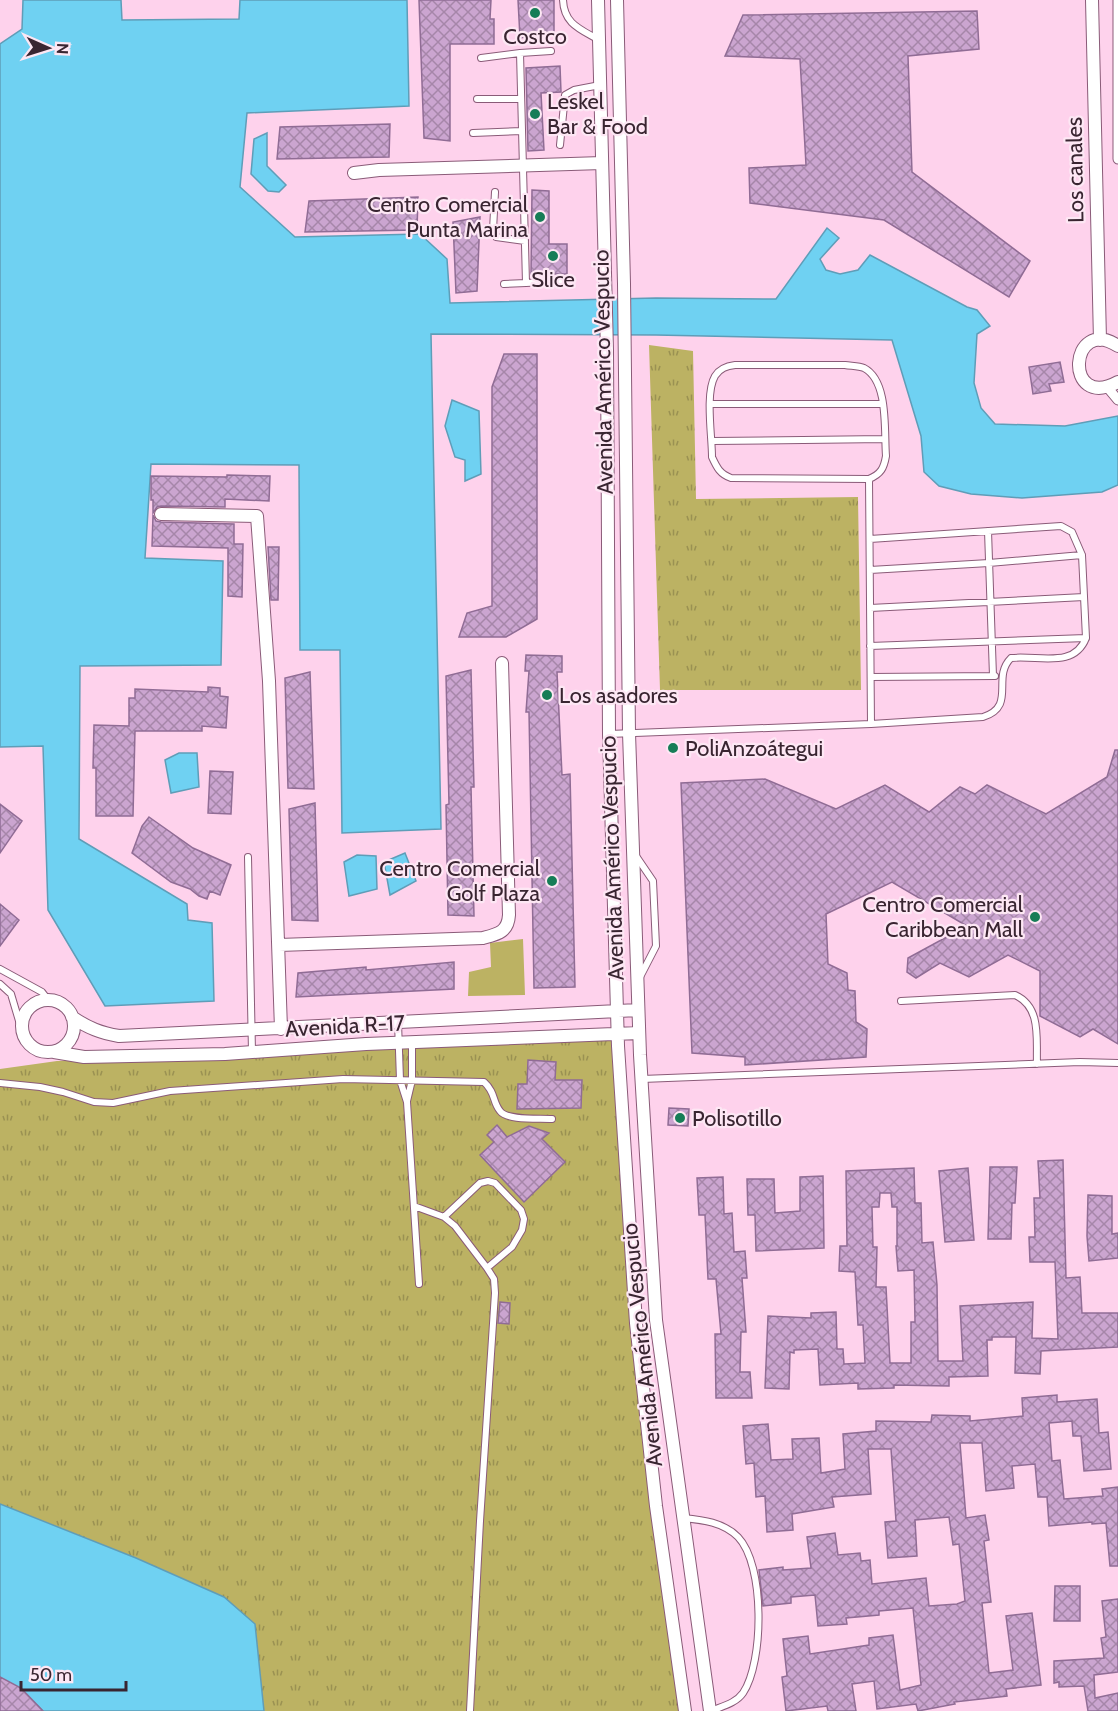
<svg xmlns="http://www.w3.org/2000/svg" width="1118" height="1711" viewBox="0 0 1118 1711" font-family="Cabin,sans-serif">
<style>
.grass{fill:url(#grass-tufts)}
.pitch{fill:#bcb263}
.water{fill:#6fd1f2;stroke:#5f9db8;stroke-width:1.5}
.building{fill:url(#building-cross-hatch);stroke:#906c95;stroke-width:1.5;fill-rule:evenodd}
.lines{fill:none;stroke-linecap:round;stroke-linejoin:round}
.service-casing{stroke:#8a5b78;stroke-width:8}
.pedestrian-casing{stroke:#8a5b78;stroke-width:11}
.minor-casing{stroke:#8a5b78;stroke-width:14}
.service{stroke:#fff;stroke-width:6}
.pedestrian{stroke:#fff;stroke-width:9}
.minor{stroke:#fff;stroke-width:12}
.poi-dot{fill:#167d57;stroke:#fde7f4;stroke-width:2}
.labels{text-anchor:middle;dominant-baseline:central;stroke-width:4.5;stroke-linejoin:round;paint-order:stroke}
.poi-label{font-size:22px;fill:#392531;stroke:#fde7f4;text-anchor:start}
.street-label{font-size:22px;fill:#392531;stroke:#fde7f4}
</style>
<defs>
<pattern id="grass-tufts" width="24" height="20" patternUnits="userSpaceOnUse" patternTransform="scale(1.5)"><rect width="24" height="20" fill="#bcb263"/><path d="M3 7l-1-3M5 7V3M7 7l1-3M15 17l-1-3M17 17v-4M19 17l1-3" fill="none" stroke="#9a9152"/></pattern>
<pattern id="building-cross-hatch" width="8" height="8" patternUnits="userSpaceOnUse" patternTransform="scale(1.5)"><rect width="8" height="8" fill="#cba5d0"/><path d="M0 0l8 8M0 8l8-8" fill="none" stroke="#a686a9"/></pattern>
</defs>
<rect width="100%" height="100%" fill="#fed2ec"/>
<path class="grass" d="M649,345L693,351L696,499L858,497L861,690H660Z
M618,1034L636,1323L685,1711H264L255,1624L224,1597L136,1558L0,1504V1069L57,1061Z"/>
<path class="pitch" d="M523,939L525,995L468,996L469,972L491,967L490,943Z"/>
<path class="water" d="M23,0H121L122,20L239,19L240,0H407L409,106L247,113L240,187L295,237L420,234L447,259L450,303L656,298L776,299L827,228L839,238L820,259L826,270L840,274L858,270L870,255L967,307L977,310L990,326L977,334L974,383L981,408L995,424L1065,426L1118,416V485L1102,492L1022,498L971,494L939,486L924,472L921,436L892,340L656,335L431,334L441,829L342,833L340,650H300L299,465L151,464L145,558L223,561L221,665L80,666L79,839L187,904L188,920L212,923L214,1001L105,1006L48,910L43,746L0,747V44L22,29Z
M267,133V166L286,185L279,192L268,191L251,174L254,139Z
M452,400L479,411L481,474L465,481V460L455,457L445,426Z
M179,753H197L199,787L171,793L165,760Z
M405,853L416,881L390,895L384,862Z
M357,855L376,856L377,889L349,896L344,862Z
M0,1504L136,1558L224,1597L255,1624L264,1711H43L23,1691L0,1678Z"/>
<path class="building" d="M419,0H491L490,19H494V44H450V141L424,138Z
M518,0H554V33L520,38Z
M977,11L979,49L908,56L912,172L1030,261L1009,297L884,220L750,203L749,168L806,165L800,59L725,56L743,15Z
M560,66L561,92L541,93L544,150L528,151L526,68Z
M390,124L389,157L277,159L280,127Z
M532,190L549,191V244H567V274H531Z
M418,197L417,230L305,232L309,201Z
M480,217L477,291L456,293L453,222Z
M504,354H537V619L506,637H459L467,613L492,606V387Z
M1060,362L1064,382L1049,384L1051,391L1033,394L1029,367Z
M227,475L270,476L269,501L225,499V507L161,506L157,507L153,513V500H151V476L227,477Z
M153,515L156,521L161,522L234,524V544H243L242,597L228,596V548L152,546Z
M268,547H279L278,600H271Z
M526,655L562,656V672H557L562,775L570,774L575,987L534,988L529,712H526L529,671H525Z
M471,670L474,787H471L474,916L448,915L446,805L449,804L446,676Z
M310,672L314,789L288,788L285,678Z
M208,687L220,688V696L228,697L226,728L202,726V731H135L133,816H96V768H93L94,725L129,726V698H135V689L208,692Z
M1115,750H1118V1044L1093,1029L1080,1037L1040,1016V971L1008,955L969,977L940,963L916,978L907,972L908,958L967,926L892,882L826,914L828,964L847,973L848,990L855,991L856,1022L867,1029L866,1057L745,1065V1057L692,1053L681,783L765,779L836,809L885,785L929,812L960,787L975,794L987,785L1046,814L1107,777Z
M210,771L233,772L231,814L208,813Z
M315,803L318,921L292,920L289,809Z
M0,804L22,821L0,853Z
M149,817L193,848L231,865L220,895L210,891L207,899L199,896L190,889L171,882L132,853L142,826Z
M0,904L19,920L0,946Z
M454,962V989L296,997L298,973L366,967V970Z
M528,1060L556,1062L555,1080H582L581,1108L517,1109L518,1084H527Z
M669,1108L689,1109L688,1126L668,1125Z
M497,1125L507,1137L529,1126L549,1133L542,1139L565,1162L524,1202L480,1155L494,1142L487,1135Z
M1063,1160L1066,1278L1080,1277L1082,1313H1118V1347L1041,1351L1040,1374L1015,1373L1016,1337H992V1340H987L988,1376L949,1377V1386L894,1385V1388L858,1389V1383L820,1385L818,1349L794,1350V1353L790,1352L789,1389L765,1388L768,1316L811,1318V1313L836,1312L837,1349H843L844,1364L865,1363L863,1325H858L855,1272L839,1271L840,1246H847L846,1171L914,1168L915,1203H921L922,1243L933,1242L937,1285L938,1361H963L960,1306L1033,1302L1032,1338L1058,1339L1055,1262H1030L1029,1237H1035L1034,1198H1040L1038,1161ZM880,1193H891L892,1207H897V1246H896L898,1271L914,1270L915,1322H911V1363H890L886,1287H876L877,1247H873L872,1207H879Z
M990,1167H1017L1015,1203H1012L1011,1239H988Z
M968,1168L974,1240L945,1242L939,1171Z
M823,1176L824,1248L756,1251L755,1215H748L747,1179H774L775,1213L800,1211V1177Z
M723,1177L724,1214L732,1213L734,1252L745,1251L747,1278H742L746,1332H741L740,1372H750L752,1398H716L715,1334H721L716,1279H708L705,1215H699L697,1178Z
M1088,1195L1112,1196V1234L1118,1233V1258L1089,1261L1087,1236Z
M500,1302L510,1303L509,1324L498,1323Z
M1057,1395V1402L1097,1399L1099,1433L1108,1432L1111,1469L1084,1471L1081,1436H1073L1072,1421L1049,1423L1052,1461L1060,1460L1064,1499L1103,1496L1102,1489L1118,1487V1566H1110L1106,1523L1092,1524V1522L1049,1526L1047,1497H1038L1035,1464L1012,1466L1014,1488L986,1491L982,1443H960L966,1518L985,1515L989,1540L984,1541L991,1602L982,1603L989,1673L1013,1670L1006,1616L1032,1613L1041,1685L1006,1689L1007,1696L954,1702L955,1704L918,1711L916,1704L877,1709L874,1681L852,1684L856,1711H828L827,1706L786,1711L782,1677L787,1676L783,1639L808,1636L810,1654L869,1645V1638L893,1635L900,1690L921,1685L913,1608L879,1611V1615L846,1618L847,1624L818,1626L815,1595L791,1597V1603L763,1606L759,1570L783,1567V1570L811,1568L807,1537L835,1533L838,1555L860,1553L861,1561L870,1560L872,1584L926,1578L929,1606L957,1604L965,1601L959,1544L953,1545L949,1517L915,1520L917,1556L888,1558L885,1522L896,1521L891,1449H868L871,1494L832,1497L834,1507L792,1514L793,1530L767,1532L765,1496L756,1497L754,1463L746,1464L743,1426L768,1424L771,1460L793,1459L792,1439L819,1438L821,1473L845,1469L843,1434L876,1431V1421L931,1422L932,1415L970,1416V1421L1023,1416L1022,1398Z
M1055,1586H1080V1621H1054Z
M1118,1599V1672L1094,1675L1095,1698L1118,1693V1711H1088L1084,1686L1059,1687V1682L1054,1683V1661L1104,1658L1101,1638L1106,1637L1102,1601Z
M0,1677L21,1688L43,1711H0Z"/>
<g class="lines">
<defs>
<path id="service" d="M563,0C564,24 580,29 599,40
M551,51L520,53L526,283L561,281
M481,58L520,53
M477,99H521
M473,133L522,131
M560,145L565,95L574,90L600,85
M495,192L493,230L496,237L525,241
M504,284L526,283
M735,365H845C851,366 859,366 864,368C889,381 884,431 886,456C884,468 881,474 869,479L731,478C720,474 717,468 712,457C712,436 705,393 715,376C720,368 727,366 735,365Z
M711,404H882
M712,441L885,439
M869,479L871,724
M988,531L993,676
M870,570L989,563L1082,555
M870,608L1084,597
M870,646L1086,638
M871,677L995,676
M609,734L871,724L983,717C1017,706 991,678 1011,658C1039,655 1074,669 1086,638L1082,555L1072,532L1061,526L870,539
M636,856L653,881L656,946L640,977
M248,857L252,1052
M0,969L42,992L49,1001
M0,984L11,994L22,1031
M901,1001L1015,995C1042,1007 1036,1040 1037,1064
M398,1022L400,1080L407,1102L419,1284
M642,1079L1080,1062L1118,1063
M0,1083L40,1087L63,1092L94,1102L113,1103L170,1091L343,1079L484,1082C496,1093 492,1101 500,1111C507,1121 540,1118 552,1119
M407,1101L412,1080V1043
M414,1206L444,1217L455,1226L487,1268L494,1279L495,1293L480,1521L470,1711
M444,1217L480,1183L488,1181L495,1183L521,1210L524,1219L522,1230L512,1247L487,1268
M683,1518C703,1520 723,1522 738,1537C765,1565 764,1662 743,1693C736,1703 723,1706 711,1711"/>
<path id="pedestrian" d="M1118,0V159
M1108,388L1118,400"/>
<path id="minor" d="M598,0L607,351L609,734L618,1046L636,1323L656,1506L685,1711
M617,0L624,284L629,733L640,1055L656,1320L710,1711
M1092,0L1100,340
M354,173L379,170L602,163
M1118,346C1069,314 1063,412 1118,382
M161,514L257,516L269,681L281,1029
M279,945L483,938C498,934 508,932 509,915L502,663
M22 1026a26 26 0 1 1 52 0a26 26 0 1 1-52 0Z
M72,1017C88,1028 101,1033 119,1036L638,1010
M54,1052L84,1057L225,1054L366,1044L639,1033"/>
</defs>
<use href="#service" class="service-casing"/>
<use href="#pedestrian" class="pedestrian-casing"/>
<use href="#minor" class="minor-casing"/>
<use href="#service" class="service"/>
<use href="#pedestrian" class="pedestrian"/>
<use href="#minor" class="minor"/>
</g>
<g class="poi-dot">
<circle cx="535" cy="13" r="6"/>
<circle cx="535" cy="114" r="6"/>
<circle cx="540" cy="217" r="6"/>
<circle cx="553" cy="256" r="6"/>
<circle cx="547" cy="695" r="6"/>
<circle cx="673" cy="748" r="6"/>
<circle cx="552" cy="881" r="6"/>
<circle cx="1035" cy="917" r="6"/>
<circle cx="680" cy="1118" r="6"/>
</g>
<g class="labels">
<g class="poi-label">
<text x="535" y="36" text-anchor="middle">Costco</text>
<text x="547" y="101">Leskel<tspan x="547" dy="25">Bar &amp; Food</tspan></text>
<text x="528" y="204" text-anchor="end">Centro Comercial<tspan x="528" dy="25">Punta Marina</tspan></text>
<text x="553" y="279" text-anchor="middle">Slice</text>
<text x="559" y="695">Los asadores</text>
<text x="685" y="748">PoliAnzoátegui</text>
<text x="540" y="868" text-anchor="end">Centro Comercial<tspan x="540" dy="25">Golf Plaza</tspan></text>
<text x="1023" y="904" text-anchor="end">Centro Comercial<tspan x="1023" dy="25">Caribbean Mall</tspan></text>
<text x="692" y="1118">Polisotillo</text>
</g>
<g class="street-label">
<text transform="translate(1075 170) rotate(-91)">Los canales</text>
<text transform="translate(603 372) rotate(-91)">Avenida Américo Vespucio</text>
<text transform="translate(612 858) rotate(-92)">Avenida Américo Vespucio</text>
<text transform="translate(345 1026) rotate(-3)">Avenida R-17</text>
<text transform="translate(642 1345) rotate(-96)">Avenida Américo Vespucio</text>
</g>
</g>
<g transform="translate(48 48) rotate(93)" stroke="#fde7f4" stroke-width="4.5" paint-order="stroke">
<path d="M0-4.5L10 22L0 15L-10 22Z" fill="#392531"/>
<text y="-9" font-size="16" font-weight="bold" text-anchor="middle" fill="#392531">N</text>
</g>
<path d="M21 1681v9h105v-9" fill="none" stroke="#392531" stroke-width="3"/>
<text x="30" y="1681" font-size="18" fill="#392531" stroke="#fde7f4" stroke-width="4.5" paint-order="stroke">50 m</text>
</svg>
